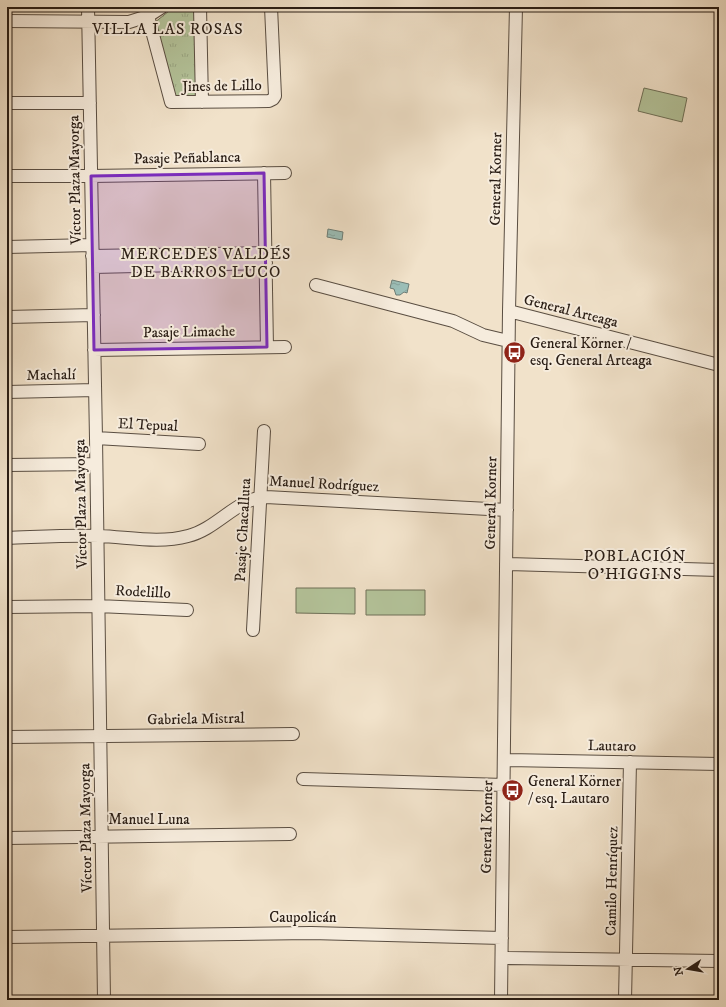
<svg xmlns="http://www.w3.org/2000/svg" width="726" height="1007" viewBox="0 0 726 1007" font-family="'IM FELL DW Pica',serif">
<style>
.grass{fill:#b4c49b;stroke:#6e7058}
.park{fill:url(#park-tufts);stroke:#6e7058}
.water{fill:url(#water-ripples);stroke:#6d7d76}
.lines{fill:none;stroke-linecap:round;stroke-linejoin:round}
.minor-casing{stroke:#5a4e42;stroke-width:14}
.minor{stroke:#f6ecdd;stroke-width:12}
.marked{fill:#7b2cbf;fill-opacity:0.2;stroke:#7b2cbf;stroke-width:3;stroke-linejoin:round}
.labels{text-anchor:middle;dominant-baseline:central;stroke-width:4;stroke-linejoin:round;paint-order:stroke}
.street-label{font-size:15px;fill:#281c14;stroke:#f6ecdd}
.poi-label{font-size:15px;fill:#281c14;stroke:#f6ecdd;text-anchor:start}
.neighbourhood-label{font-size:16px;letter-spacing:1px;fill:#281c14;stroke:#f6ecdd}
</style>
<defs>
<pattern id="park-tufts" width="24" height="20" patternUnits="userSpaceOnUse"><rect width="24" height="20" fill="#b4c49b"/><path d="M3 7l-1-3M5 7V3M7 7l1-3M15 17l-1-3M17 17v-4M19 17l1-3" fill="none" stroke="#9ba885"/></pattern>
<pattern id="water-ripples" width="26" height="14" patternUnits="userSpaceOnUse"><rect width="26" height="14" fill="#9bbeb7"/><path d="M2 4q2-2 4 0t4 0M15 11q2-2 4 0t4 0" fill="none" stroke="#86a39c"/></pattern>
</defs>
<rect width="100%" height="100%" fill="#f1e2ca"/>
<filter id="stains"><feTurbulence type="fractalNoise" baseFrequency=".005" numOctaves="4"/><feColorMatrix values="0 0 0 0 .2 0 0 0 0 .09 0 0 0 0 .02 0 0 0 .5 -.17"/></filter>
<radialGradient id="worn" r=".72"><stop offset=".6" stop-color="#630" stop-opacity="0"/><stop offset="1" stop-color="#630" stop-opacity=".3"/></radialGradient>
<path class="grass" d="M644,88L687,98L682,122L638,111Z
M296,588H355V614L296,613Z
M366,590H425V615H366Z"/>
<path class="park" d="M174,7H196L198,95L173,98L154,23Z"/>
<path class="water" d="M328,229L343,232L342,240L327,237Z
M392,280L409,284L407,293L404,292L400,295H396L394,289L390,288Z"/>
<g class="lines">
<defs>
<path id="minor" d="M88,7L96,438L104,1000
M200,7L202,102
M148,16L171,102L269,101L273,99L275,96L271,7
M7,21L129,22L148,16L162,7
M7,103H90
M264,173L267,347
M7,176H91L285,173
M7,247L92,245
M92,256L266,253
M93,267L266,263
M316,285L453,321L483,335L508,341
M509,311L719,365
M7,317L94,315
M94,350L285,347
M7,392L95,390
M96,438L199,444
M7,465L96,464
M7,538C38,537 69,535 99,536C128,537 159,544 188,536C217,529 237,498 266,497L507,510
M506,564L719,570
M7,607L98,606L187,610
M253,630L264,431
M7,737L293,734
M504,760L719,764
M303,779L504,785
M7,838L290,834
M7,937L311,933L502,938
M502,958L719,961
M501,1000L509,311L516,7
M625,1000L630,762"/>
</defs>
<use href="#minor" class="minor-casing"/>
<use href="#minor" class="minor"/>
</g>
<path class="marked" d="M264,173L267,347L94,350L91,176Z"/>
<defs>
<symbol id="bus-disc" viewBox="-11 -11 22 22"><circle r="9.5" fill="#8f2418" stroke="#f6ecdd"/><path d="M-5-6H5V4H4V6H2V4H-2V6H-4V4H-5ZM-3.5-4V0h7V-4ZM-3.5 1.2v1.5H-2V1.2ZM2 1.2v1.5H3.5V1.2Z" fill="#fff"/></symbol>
</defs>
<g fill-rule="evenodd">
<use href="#bus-disc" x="502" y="340" width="25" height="25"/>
<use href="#bus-disc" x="500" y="778" width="25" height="25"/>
</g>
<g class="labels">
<g class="street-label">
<text transform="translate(222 86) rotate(-1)">Jines de Lillo</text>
<text transform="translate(187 158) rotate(-1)">Pasaje Peñablanca</text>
<text transform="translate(496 179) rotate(-89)">General Korner</text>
<text transform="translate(75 180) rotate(-91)">Víctor Plaza Mayorga</text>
<text transform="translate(571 311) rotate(14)">General Arteaga</text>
<text transform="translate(189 332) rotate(-1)">Pasaje Limache</text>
<text transform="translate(51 375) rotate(-1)">Machalí</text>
<text transform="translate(148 425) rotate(3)">El Tepual</text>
<text transform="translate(324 484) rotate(3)">Manuel Rodríguez</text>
<text transform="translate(491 503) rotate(-89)">General Korner</text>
<text transform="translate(81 504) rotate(-91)">Víctor Plaza Mayorga</text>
<text transform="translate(243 530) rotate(-87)">Pasaje Chacalluta</text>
<text transform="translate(143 592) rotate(3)">Rodelillo</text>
<text transform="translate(196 719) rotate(-1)">Gabriela Mistral</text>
<text transform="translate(612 746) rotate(1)">Lautaro</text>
<text x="149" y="819">Manuel Luna</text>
<text transform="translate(487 827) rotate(-89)">General Korner</text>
<text transform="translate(86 828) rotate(-91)">Víctor Plaza Mayorga</text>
<text transform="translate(612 881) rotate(-89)">Camilo Henríquez</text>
<text x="303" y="917">Caupolicán</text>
</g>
<g class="poi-label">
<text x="530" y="343">General Körner /<tspan x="530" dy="17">esq. General Arteaga</tspan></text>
<text x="528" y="781">General Körner<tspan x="528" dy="17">/ esq. Lautaro</tspan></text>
</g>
<g class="neighbourhood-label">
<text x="168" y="29">VILLA LAS ROSAS</text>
<text x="206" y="254">MERCEDES VALDÉS<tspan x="206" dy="18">DE BARROS LUCO</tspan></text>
<text x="635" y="556">POBLACIÓN<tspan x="635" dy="18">O'HIGGINS</tspan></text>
</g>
</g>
<rect width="726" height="1007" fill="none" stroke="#f1e2ca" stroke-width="24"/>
<rect x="8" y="8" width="710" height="991" fill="none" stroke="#281c14" stroke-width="2"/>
<rect x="12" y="12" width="702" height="983" fill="none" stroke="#281c14"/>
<g transform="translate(688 969) rotate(258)" stroke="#f6ecdd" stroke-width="3" paint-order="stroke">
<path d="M0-3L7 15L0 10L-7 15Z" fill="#281c14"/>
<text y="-6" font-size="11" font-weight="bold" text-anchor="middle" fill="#281c14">N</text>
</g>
<rect width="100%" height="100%" filter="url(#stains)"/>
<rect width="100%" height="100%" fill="url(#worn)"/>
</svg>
